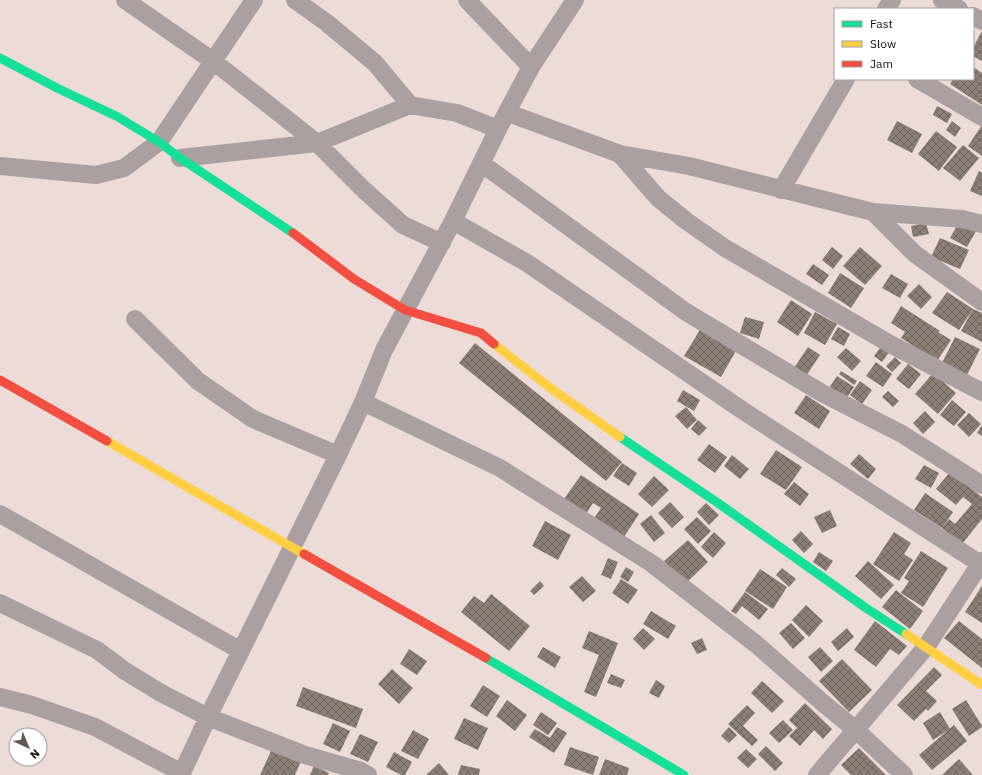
<svg xmlns="http://www.w3.org/2000/svg" width="982" height="775" viewBox="0 0 982 775" font-family="'IBM Plex Sans',sans-serif">
<style>
.building{fill:url(#building-cross-hatch)}
.lines{fill:none;stroke-linecap:round;stroke-linejoin:round}
.street{stroke:#aaa0a0;stroke-width:18}
.fast{stroke:#16e098;stroke-width:9}
.slow{stroke:#ffcf43;stroke-width:9}
.jam{stroke:#f24e42;stroke-width:9}
</style>
<defs>
<pattern id="building-cross-hatch" width="8" height="8" patternUnits="userSpaceOnUse"><rect width="8" height="8" fill="#8b7e77"/><path d="M0 0l8 8M0 8l8-8" fill="none" stroke="#716660"/></pattern>
</defs>
<rect width="100%" height="100%" fill="#ecdbd7"/>
<path class="building" d="M982,31V61L973,56V48Z
M973,67L982,73V105L950,84L953,79H973Z
M937,106L952,114L947,123L933,115Z
M897,121L922,134L912,153L887,140Z
M952,121L961,128L955,137L946,130Z
M982,125V156L968,146Z
M936,131L957,147L939,171L918,154Z
M963,145L979,158L960,181L943,168Z
M979,171L982,173V196L970,191Z
M959,222L976,231L967,247L950,238Z
M926,223L929,234L913,237L911,226Z
M940,238L969,250L960,269L931,257Z
M832,247L843,256L833,269L822,260Z
M860,247L882,266L865,285L843,266Z
M813,264L829,275L822,285L806,274Z
M840,273L864,288L851,308L828,293Z
M891,274L908,284L900,298L882,288Z
M919,284L932,297L921,309L907,296Z
M947,292L973,309L959,330L932,313Z
M791,300L812,314L798,336L777,322Z
M901,306L940,331L938,332L951,340L937,361L901,338L905,332L891,323Z
M973,309L982,313V342L961,331Z
M815,312L837,324L825,345L804,333Z
M745,317L764,322L759,339L740,333Z
M838,327L850,334L844,346L831,339Z
M701,328L737,349L721,377L684,356Z
M955,337L980,349L966,377L941,365Z
M475,343L622,462L606,481L459,363Z
M882,345L890,351L882,362L874,356Z
M808,347L820,355L806,376L794,368Z
M846,348L861,361L852,371L837,357Z
M895,357L901,363L892,372L886,366Z
M876,362L892,374L883,387L866,376Z
M908,364L921,374L909,389L896,379Z
M841,371L857,381L854,385L839,374Z
M933,373L956,393L938,414L915,394Z
M837,376L854,387L846,399L829,388Z
M860,381L872,390L862,404L850,395Z
M683,390L700,400L694,411L677,401Z
M888,391L899,401L893,407L882,397Z
M806,395L830,411L819,429L794,413Z
M952,400L966,412L954,426L940,415Z
M686,407L697,420L687,429L675,416Z
M925,411L935,422L923,434L913,423Z
M969,413L981,424L969,437L957,425Z
M698,420L707,428L699,436L691,429Z
M982,425V436L977,433Z
M709,444L727,457L715,473L697,460Z
M776,450L802,467L786,490L760,474Z
M859,454L876,469L868,479L850,464Z
M732,455L749,469L740,479L724,466Z
M622,463L637,473L629,486L613,476Z
M924,465L939,473L931,488L915,479Z
M950,472L982,497V519L962,544L942,528L949,519L955,524L972,504L963,497L956,505L936,489Z
M581,475L639,514L622,540L593,520L601,508L593,503L586,514L564,499Z
M654,476L669,490L652,507L638,494Z
M794,482L809,494L800,506L784,494Z
M925,493L953,512L942,528L914,510Z
M670,502L684,517L672,528L658,513Z
M706,503L719,515L709,525L697,512Z
M830,510L837,526L822,533L814,517Z
M651,515L665,533L654,542L640,524Z
M697,517L711,531L698,544L684,529Z
M545,521L571,535L558,560L532,546Z
M801,531L813,544L804,553L792,540Z
M714,532L726,543L713,558L701,547Z
M894,532L911,543L904,554L913,560L899,581L873,564Z
M688,540L708,562L685,584L664,561Z
M921,551L948,568L923,607L901,593L909,581L904,578Z
M819,552L833,561L826,571L813,562Z
M608,558L618,562L611,579L601,575Z
M868,561L894,585L881,599L855,576Z
M626,567L634,572L628,582L620,577Z
M782,568L796,579L789,587L776,575Z
M760,569L787,587L773,609L745,591Z
M582,576L596,591L583,602L569,587Z
M621,579L638,590L628,604L612,593Z
M540,581L544,586L534,595L530,591Z
M982,586V623L965,612Z
M896,590L923,611L910,629L882,607Z
M745,592L768,609L759,620L742,606L736,614L731,611Z
M491,594L530,626L509,651L461,612L474,596L484,603Z
M806,605L823,621L809,637L792,620Z
M651,611L676,626L668,639L643,624Z
M875,621L907,646L899,655L890,649L876,667L854,650Z
M959,621L982,639V668L944,638Z
M791,623L805,638L793,649L779,633Z
M643,628L655,639L644,650L633,639Z
M847,628L854,637L838,651L831,642Z
M589,631L618,643L596,697L584,692L599,655L582,648Z
M702,638L707,650L697,654L691,643Z
M543,647L561,657L555,668L537,657Z
M820,647L833,661L821,672L808,657Z
M409,649L427,661L417,675L400,664Z
M842,659L872,690L849,712L819,681Z
M934,667L942,675L926,691L937,701L928,711L926,709L914,721L897,705Z
M392,669L413,688L399,704L378,684Z
M611,674L625,680L621,688L607,683Z
M656,680L665,686L659,698L649,693Z
M762,681L784,701L772,713L751,693Z
M483,685L500,696L487,717L470,706Z
M303,687L363,709L356,728L296,706Z
M507,700L527,715L515,731L496,716Z
M966,700L982,726V727L969,736L952,709Z
M805,703L832,729L823,739L814,730L800,746L789,736L797,728L789,720Z
M747,705L755,713L743,726L758,740L752,746L728,724Z
M541,712L557,723L548,735L533,725Z
M940,712L950,729L933,740L923,723Z
M464,718L488,728L478,750L454,739Z
M783,720L793,730L779,743L769,733Z
M333,723L350,731L340,752L323,744Z
M954,725L967,741L932,770L919,755Z
M557,727L567,733L554,753L529,737L535,729L550,738Z
M729,727L737,735L729,743L721,736Z
M413,730L429,739L418,759L401,751Z
M360,734L378,742L368,762L350,754Z
M766,746L783,763L775,771L758,754Z
M570,747L599,757L593,775L564,765Z
M859,748L886,775H851L841,765Z
M272,749L301,761L295,775H260Z
M746,749L757,759L748,768L737,758Z
M394,752L412,762L405,775H401L386,767Z
M605,759L629,768L627,775H599Z
M959,759L973,775H942Z
M439,763L449,775H426Z
M461,765L480,769L479,775H458Z
M314,766L329,773L328,775H310Z"/>
<g class="lines">
<path class="street" d="M125,0L213,61L317,143L364,190L403,225L442,243
M295,0L327,23L375,63L410,105
M467,0L531,67
M942,0L959,9
M886,9L892,0
M973,16L982,21
M917,79L982,117
M508,113L620,154L689,166L873,212L962,219L982,224
M620,154L658,198L685,220L725,248L890,344L982,392
M180,158L317,143L410,105L457,113L498,129
M481,163L686,312L822,393L902,434L982,485
M0,166L96,175L124,168L159,142L254,0
M781,190L846,79
M873,212L915,254L982,302
M453,221L527,263L742,410L982,565
M135,319L198,381L253,419L338,455
M363,402L500,468L651,563L756,644L823,703L856,730L904,775
M0,514L241,651
M0,603L97,650L125,671L161,693L208,717L305,755L361,771L368,775
M0,697L32,705L95,727L182,773
M181,775L208,717L338,455L363,402L384,350L453,221L498,129L531,67L575,0
M817,775L926,647L982,561"/>
<path class="fast" d="M0,58L57,88L118,117L159,142L180,158L293,233
M620,437L718,503L866,608L906,634
M486,658L684,775"/>
<path class="slow" d="M494,344L549,387L620,437
M107,441L304,554
M906,634L982,685"/>
<path class="jam" d="M293,233L354,279L405,310L481,333L494,344
M0,380L107,441
M304,554L486,658"/>
</g>
<rect x="834" y="8" width="140" height="72" fill="#ffffff" stroke="#a39f9e"/>
<rect x="842" y="21" width="20" height="6" fill="#16e098" stroke="#a39f9e"/>
<text x="870" y="28" font-size="12" fill="#190f0d">Fast</text>
<rect x="842" y="41" width="20" height="6" fill="#ffcf43" stroke="#a39f9e"/>
<text x="870" y="48" font-size="12" fill="#190f0d">Slow</text>
<rect x="842" y="61" width="20" height="6" fill="#f24e42" stroke="#a39f9e"/>
<text x="870" y="68" font-size="12" fill="#190f0d">Jam</text>
<g transform="translate(28 747) rotate(136)"><circle r="19" fill="#ffffff" stroke="#a39f9e"/>
<path d="M0-3L7 15L0 10L-7 15Z" fill="#635654"/>
<text y="-6" font-size="11" font-weight="bold" text-anchor="middle" fill="#190f0d">N</text>
</g>
</svg>
